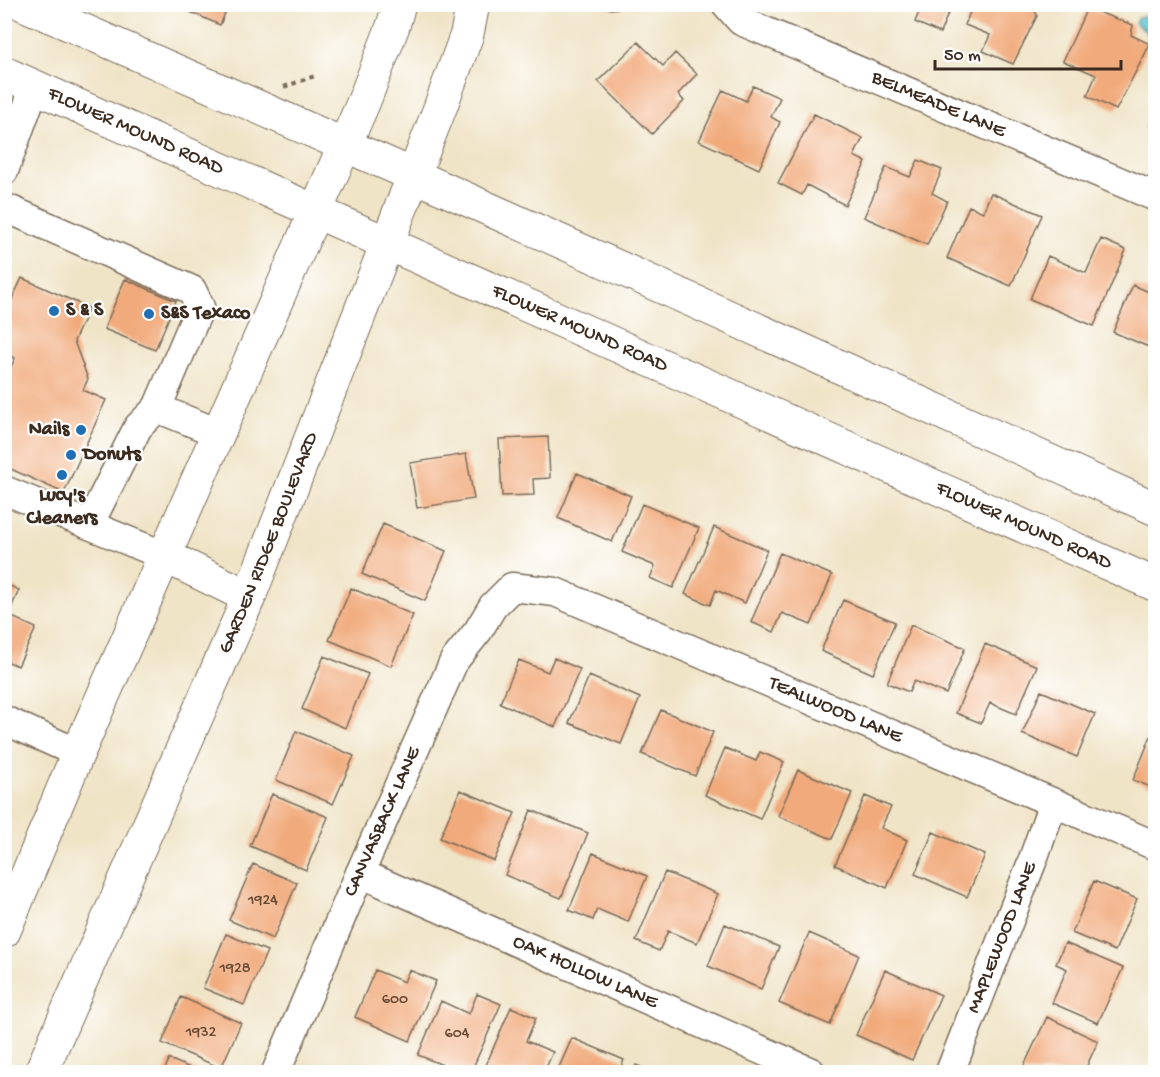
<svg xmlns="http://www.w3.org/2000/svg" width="1160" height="1077" viewBox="0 0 1160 1077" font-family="'Gochi Hand',sans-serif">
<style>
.water{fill:url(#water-ripples);stroke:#4a777a;stroke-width:1.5}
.building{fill:#f1aa7b}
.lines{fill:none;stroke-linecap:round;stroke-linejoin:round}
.minor-casing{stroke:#7a6b59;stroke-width:31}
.major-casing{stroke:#7a6b59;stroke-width:35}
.path{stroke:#7a6b59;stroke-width:4;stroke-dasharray:4.5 4.5;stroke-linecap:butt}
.minor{stroke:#fff;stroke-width:28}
.major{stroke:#fff;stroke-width:33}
.poi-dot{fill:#1f6fb2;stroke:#fff;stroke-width:2}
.labels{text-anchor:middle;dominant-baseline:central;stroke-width:4.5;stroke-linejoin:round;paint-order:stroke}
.number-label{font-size:16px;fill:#684a35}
.street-label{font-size:20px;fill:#3b2a1e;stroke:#fff}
.poi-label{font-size:20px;font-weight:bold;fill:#3b2a1e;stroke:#fff;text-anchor:start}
</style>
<defs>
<pattern id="water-ripples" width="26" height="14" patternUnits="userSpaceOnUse" patternTransform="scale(1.5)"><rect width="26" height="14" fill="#59c4d5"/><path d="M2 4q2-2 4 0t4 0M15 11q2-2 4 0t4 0" fill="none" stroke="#4b9fac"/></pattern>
</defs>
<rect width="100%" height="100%" fill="#fff"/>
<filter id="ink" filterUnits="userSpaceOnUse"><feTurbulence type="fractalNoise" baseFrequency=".0167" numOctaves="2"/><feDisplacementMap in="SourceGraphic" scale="12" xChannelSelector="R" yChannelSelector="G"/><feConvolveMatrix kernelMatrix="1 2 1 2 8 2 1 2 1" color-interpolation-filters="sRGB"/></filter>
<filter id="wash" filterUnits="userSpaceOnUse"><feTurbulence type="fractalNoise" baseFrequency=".008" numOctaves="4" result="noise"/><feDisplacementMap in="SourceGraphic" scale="24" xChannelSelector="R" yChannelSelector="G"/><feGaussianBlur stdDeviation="1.35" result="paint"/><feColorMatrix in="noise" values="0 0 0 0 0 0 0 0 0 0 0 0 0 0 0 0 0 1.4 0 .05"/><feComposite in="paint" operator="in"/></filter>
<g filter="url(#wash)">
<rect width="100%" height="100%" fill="#f0e4c7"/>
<path class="water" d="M1144,16L1155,22V44L1154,45L1146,31L1141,28L1135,23L1138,17Z"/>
<g id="blocks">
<path class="building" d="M172,4H229L220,25Z
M610,4H642V6L610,9Z
M922,4H952L940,33L915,22Z
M973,4H1037L1035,10L1037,16L1013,64L983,51L990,35L965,25Z
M1087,8L1133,25L1131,35L1150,44L1116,110L1087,96L1096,75L1063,61Z
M638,42L663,66L675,53L697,74L678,94L684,101L652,134L598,81Z
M753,86L780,98L771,117L780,122L759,169L699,141L723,90L746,101Z
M1156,112V127L1150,125Z
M814,114L863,138L854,156L866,162L845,205L807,185L802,195L778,183Z
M918,160L942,170L932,193L947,201L927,245L864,217L886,167L910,177Z
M991,193L1042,215L1011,286L947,258L969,206L983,212Z
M1101,239L1126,250L1094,326L1030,299L1048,256L1086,273Z
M22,278L89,308L74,341L88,379L83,390L106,400L64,493L4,466V382L15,358L4,353V316Z
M125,279L176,301L155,350L104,329Z
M1133,285L1156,295V350L1113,332Z
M548,437L550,478L533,479L534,495L502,496L499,439Z
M466,454L474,499L417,508L410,463Z
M577,473L631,496L612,542L558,518Z
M642,504L699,528L673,588L650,578L655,566L622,552Z
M383,524L446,551L425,601L362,574Z
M714,527L767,550L745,603L716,590L710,605L685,594Z
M780,553L832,575L811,625L782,613L774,632L751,622Z
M4,583L19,590L8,615L36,628L18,666L4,660Z
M351,588L413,615L391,666L329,640Z
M843,600L895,622L873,674L821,651Z
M911,625L965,648L946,694L914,681L909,692L887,683Z
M985,644L1037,666L1016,714L990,703L981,723L956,713Z
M324,656L368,674L345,728L302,709Z
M554,658L580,669L555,727L500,703L519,660L548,672Z
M589,676L640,698L621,744L569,723Z
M1041,691L1095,714L1077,757L1022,734Z
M661,710L713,732L695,776L642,754Z
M1155,726H1156V789L1133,780Z
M296,731L354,756L333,804L276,780Z
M725,748L756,761L760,752L784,762L760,819L705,795Z
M798,770L852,793L832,839L778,816Z
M460,790L515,813L494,861L440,838Z
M272,794L328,817L306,870L250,846Z
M865,796L891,807L881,828L907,840L887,888L835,865Z
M531,810L588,833L561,898L505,875Z
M933,832L985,855L967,897L915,874Z
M593,853L647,876L628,922L597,909L593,920L569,910Z
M253,864L297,883L273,939L229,920Z
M665,872L718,894L697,943L668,931L659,951L636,941Z
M1094,881L1137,899L1115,951L1072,933Z
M725,924L779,947L761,989L708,966Z
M809,933L859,955L830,1025L779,1003Z
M226,934L267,951L244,1005L203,988Z
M1065,943L1123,968L1098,1023L1052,1003L1067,969L1056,964Z
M375,970L404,982L409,970L436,981L410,1041L355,1017Z
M885,970L941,995L912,1060L856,1035Z
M477,994L501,1004L471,1072H460L418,1055L441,1001L469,1014Z
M181,997L241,1023L221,1068L162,1043Z
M511,1007L536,1018L526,1041L553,1052L544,1072H483Z
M1047,1017L1098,1041L1084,1072H1021Z
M572,1038L624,1060L619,1072H557Z
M169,1059L200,1072H164Z
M636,1065L654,1072H633Z"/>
</g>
</g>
<g filter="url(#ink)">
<use href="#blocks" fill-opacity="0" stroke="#7a6b59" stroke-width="1.5"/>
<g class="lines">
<defs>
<g id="minor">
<path id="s1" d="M726,4L741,21L1156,197"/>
<path d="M4,171L35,86"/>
<path d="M4,207L192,290L200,307L157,408L218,433"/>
<path d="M4,490L165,556"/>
<path d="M89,525L138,427L157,408"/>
<path d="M4,720L78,753"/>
<path id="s2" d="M360,873L811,1072"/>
<path id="s3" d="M276,1072L360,873L454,661L478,631L493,606L512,587L555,592L1156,846"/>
<path id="s4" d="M950,1072L1032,862L1053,803"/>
</g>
<g id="major">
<path d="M23,4L413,175L1156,509"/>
<path id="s5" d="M4,73L1156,585"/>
<path d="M165,556L249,597"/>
<path d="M4,931L78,753L364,101L393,26L399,4"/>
<path id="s6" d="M41,1072L249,597L440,108L467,34L473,4"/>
</g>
</defs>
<use href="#minor" class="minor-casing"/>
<use href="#major" class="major-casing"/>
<path class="path" d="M284,87L315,76"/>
<use href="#minor" class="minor"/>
<use href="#major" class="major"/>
</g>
</g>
<g class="poi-dot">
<circle cx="54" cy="311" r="6"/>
<circle cx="149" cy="314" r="6"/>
<circle cx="81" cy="430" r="6"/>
<circle cx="71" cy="455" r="6"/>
<circle cx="62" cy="475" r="6"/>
</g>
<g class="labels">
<g class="number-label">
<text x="263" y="901">1924</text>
<text x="235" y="969">1928</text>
<text x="395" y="1000">600</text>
<text x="201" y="1033">1932</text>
<text x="457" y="1034">604</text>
</g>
<g class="street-label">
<text stroke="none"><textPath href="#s1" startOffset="237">BELMEADE LANE</textPath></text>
<text stroke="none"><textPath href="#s5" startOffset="144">FLOWER MOUND ROAD</textPath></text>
<text stroke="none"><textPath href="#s5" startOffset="630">FLOWER MOUND ROAD</textPath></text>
<text stroke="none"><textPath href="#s5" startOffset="1116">FLOWER MOUND ROAD</textPath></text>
<text stroke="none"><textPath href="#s6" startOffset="576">GARDEN RIDGE BOULEVARD</textPath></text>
<text stroke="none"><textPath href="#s3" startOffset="890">TEALWOOD LANE</textPath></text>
<text stroke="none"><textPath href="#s3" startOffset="272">CANVASBACK LANE</textPath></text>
<text stroke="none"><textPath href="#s4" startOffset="144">MAPLEWOOD LANE</textPath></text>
<text stroke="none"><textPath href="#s2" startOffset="246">OAK HOLLOW LANE</textPath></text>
</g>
<g class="poi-label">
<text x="66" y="311">S &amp; S</text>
<text x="161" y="314">S&amp;S Texaco</text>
<text x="69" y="430" text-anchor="end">Nails</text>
<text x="83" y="455">Donuts</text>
<text x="62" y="496" text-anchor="middle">Lucy's<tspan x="62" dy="23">Cleaners</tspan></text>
</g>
</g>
<rect width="1160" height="1077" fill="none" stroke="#fff" stroke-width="24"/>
<path d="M935 60v9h186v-9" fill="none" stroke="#3b2a1e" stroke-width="3"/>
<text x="944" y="60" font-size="18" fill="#3b2a1e" stroke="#ffffff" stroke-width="4.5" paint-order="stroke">50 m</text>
</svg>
